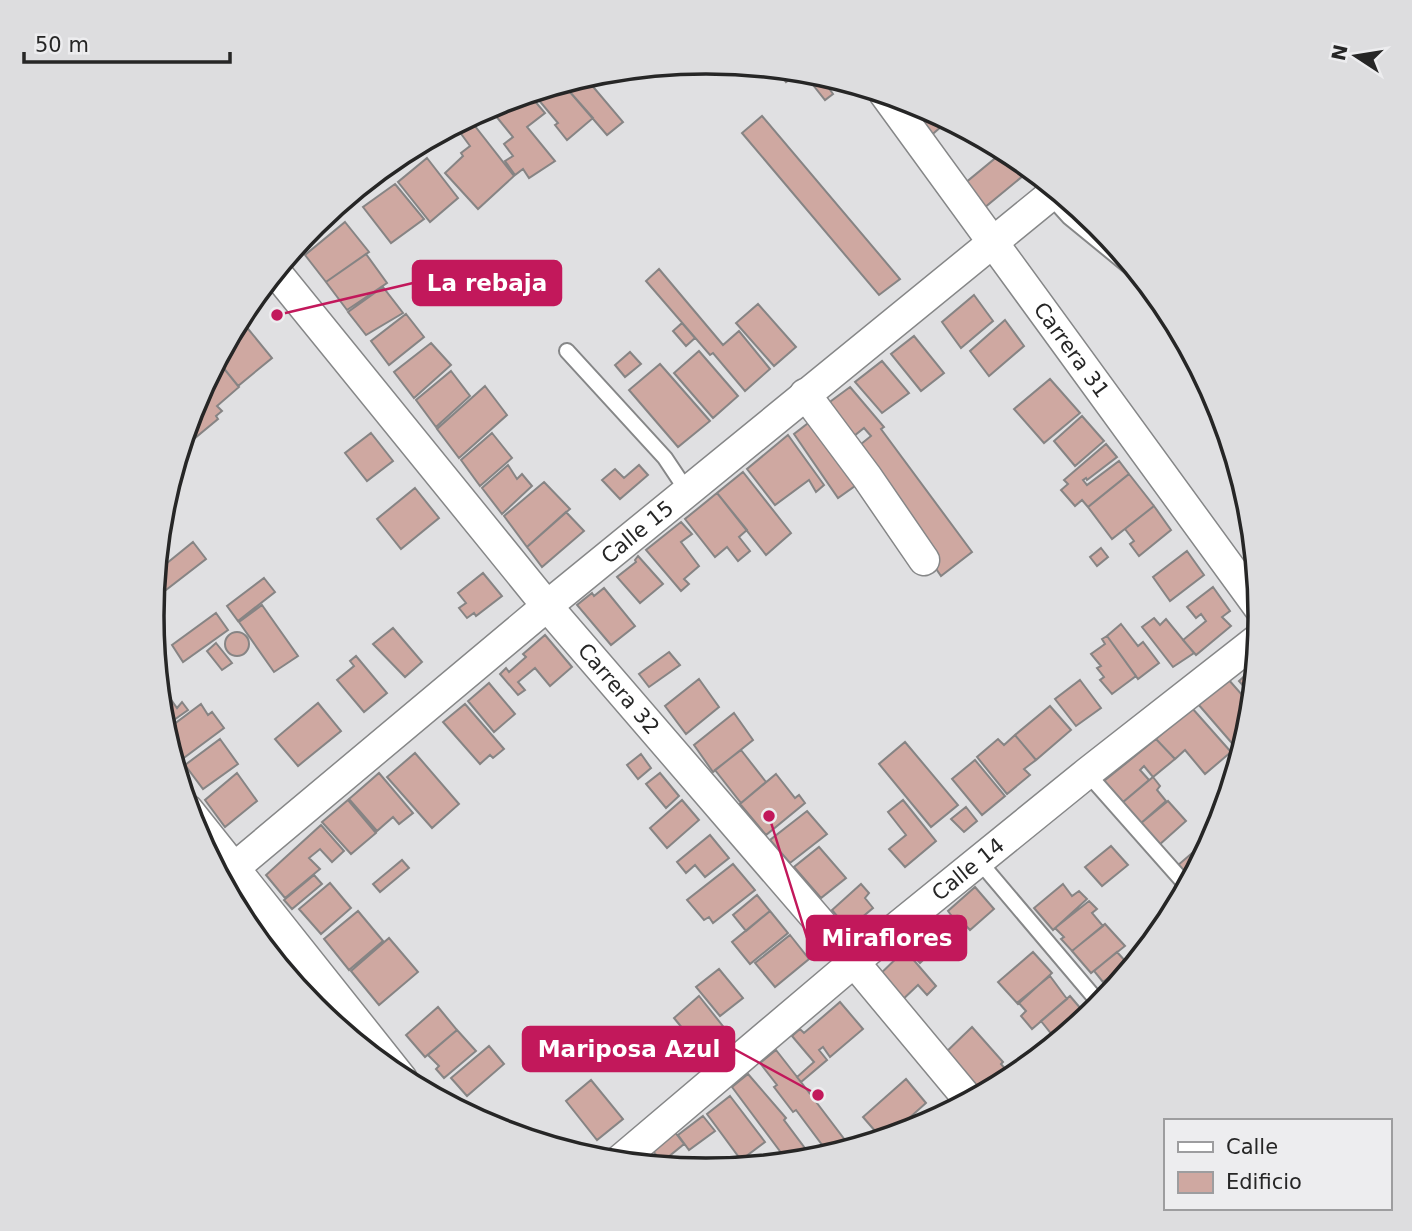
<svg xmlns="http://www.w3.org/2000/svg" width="1412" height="1231" viewBox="0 0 1412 1231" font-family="'DejaVu Sans',sans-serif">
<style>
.building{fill:#cfa8a1;stroke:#868484;stroke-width:2}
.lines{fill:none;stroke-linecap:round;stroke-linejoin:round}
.lane-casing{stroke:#868788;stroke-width:18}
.street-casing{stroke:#868788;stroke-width:33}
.lane{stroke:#fff;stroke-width:14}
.street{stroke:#fff;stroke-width:30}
.labels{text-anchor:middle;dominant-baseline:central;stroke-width:5;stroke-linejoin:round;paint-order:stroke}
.street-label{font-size:21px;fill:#262626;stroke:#ededef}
.rim{fill:none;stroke:#262626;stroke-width:3.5}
.leader{fill:none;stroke:#c2185b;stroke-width:2.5}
.callout-dot{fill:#c2185b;stroke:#ededef;stroke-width:2.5}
.callout{fill:#c2185b;stroke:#c2185b;stroke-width:2.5}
.callout-label{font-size:23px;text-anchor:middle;font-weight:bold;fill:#fff}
</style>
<rect width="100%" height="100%" fill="#e0e0e2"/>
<path class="building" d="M776,68L815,72L818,73L833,94L825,100L802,71L786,82Z
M584,76L623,122L607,135L562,83Z
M562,83L593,118L567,140L555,125L558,123L532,92Z
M528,93L545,113L527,127L555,161L529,178L523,169L515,175L505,161L513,156L504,144L513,137L491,110L501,101Z
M917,103L949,120L928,138L907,112Z
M762,116L900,279L879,295L742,133Z
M471,121L514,176L478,209L445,173L463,156L461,153L470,146L459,131Z
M1004,151L1024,175L984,208L964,184Z
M427,158L458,198L430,222L398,182Z
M395,184L424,219L391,243L363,207Z
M345,222L369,252L326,282L305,255Z
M366,254L387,283L347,310L326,282Z
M659,269L723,345L739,331L770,369L745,391L713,353L710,355L646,281Z
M383,287L403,313L366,335L348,312Z
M974,295L993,321L961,348L942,322Z
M758,304L796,347L774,366L736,323Z
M406,314L424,337L389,365L371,341Z
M240,319L272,358L238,386L217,360Z
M1005,320L1024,346L989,376L970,351Z
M682,323L695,338L686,346L673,331Z
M914,336L944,373L921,391L891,354Z
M431,343L451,365L414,398L394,372Z
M699,351L738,396L713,418L674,373Z
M630,352L641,364L625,377L615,365Z
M217,360L239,387L217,406L222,411L216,416L218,419L195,438L187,428L194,403Z
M882,361L909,393L882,413L855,382Z
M660,364L710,421L678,447L629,390Z
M451,371L470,396L436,427L416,400Z
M1050,379L1080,413L1044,443L1014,409Z
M485,386L507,415L459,458L437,429Z
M850,387L884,427L881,429L972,552L941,576L855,449L871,436L864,428L849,440L823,407Z
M1082,416L1104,441L1075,466L1054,441Z
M816,417L862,481L838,498L794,434Z
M371,433L393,461L367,481L345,453Z
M492,433L512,458L480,486L461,460Z
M788,435L824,485L816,492L809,480L775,505L747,469Z
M1106,444L1117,457L1087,480L1086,478L1083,480L1087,485L1119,461L1129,474L1088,507L1082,500L1075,506L1061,490L1068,484L1064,480Z
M508,465L517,479L522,474L532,486L502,514L482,488Z
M639,465L648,475L620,499L602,480L615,469L624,478Z
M743,472L791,533L766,555L717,493Z
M1129,474L1154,506L1112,539L1088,507Z
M544,482L570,509L527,547L504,516Z
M415,488L439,518L401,549L377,519Z
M717,493L747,530L739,537L750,551L738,561L727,547L715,557L685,519Z
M1154,506L1171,530L1139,556L1130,544L1134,541L1125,529Z
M566,512L584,531L542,567L527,547Z
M681,522L692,534L681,542L699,566L684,579L689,584L681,591L646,550Z
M193,542L206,559L153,600L156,572Z
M1101,548L1108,557L1097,566L1090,557Z
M1187,551L1204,575L1170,601L1153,577Z
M638,556L663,584L640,603L617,577L636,562L635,560Z
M483,573L502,596L476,616L474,613L467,618L459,608L466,603L458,593Z
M264,578L275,592L238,621L227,606Z
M1213,587L1230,611L1222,617L1231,626L1196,655L1183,640L1206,621L1201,614L1196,618L1187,607Z
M604,588L635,626L611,645L577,605L592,593L594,596Z
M262,605L298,656L274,672L239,622Z
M216,613L228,630L183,662L172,645Z
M1154,618L1160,625L1166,619L1194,653L1173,667L1142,627Z
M1121,624L1138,646L1143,642L1159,663L1138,679L1107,636Z
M393,628L422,662L405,677L373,644Z
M225 644a12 12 0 1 1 24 0a12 12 0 1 1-24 0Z
M545,635L572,667L550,686L535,668L518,682L525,690L518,695L500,674L506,668L509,672L526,657L523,654Z
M1107,636L1136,676L1112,694L1100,680L1104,677L1097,668L1101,666L1091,654L1105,644L1102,639Z
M216,643L232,663L222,670L207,651Z
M669,652L680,665L649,687L639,674Z
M356,656L387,693L364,712L337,680L354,666L350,661Z
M1255,666L1252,696L1239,681Z
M699,679L719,707L686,734L665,706Z
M1228,679L1251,705L1250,724L1244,743L1237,749L1198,704Z
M1080,680L1101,708L1076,726L1055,699Z
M489,683L515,714L494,732L468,701Z
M160,684L177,708L182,702L188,710L164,727Z
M318,703L341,731L298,766L275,739Z
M201,704L208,715L212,712L224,728L177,763L172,755L165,731Z
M465,704L504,749L493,758L490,755L480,764L443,722Z
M1050,706L1071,730L1036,760L1015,735Z
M1192,708L1231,752L1205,774L1185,750L1175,759L1156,739Z
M734,713L753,740L713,772L694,745Z
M1015,735L1036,760L1024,769L1030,775L1007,794L977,757L998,739L1004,745Z
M220,739L238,764L203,789L185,765Z
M1156,739L1175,759L1153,777L1144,766L1140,770L1149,780L1123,802L1104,781Z
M905,742L958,805L931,827L879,764Z
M741,750L766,782L741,803L715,770Z
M415,753L459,804L432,828L387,777Z
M641,754L651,768L638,779L627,765Z
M975,760L1005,796L982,815L952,779Z
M237,773L257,801L225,827L205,800Z
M379,773L413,813L399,824L393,817L377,831L349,799Z
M660,773L679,796L666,808L646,784Z
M776,774L795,798L799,795L805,803L766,835L740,804Z
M1153,777L1160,786L1157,790L1166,801L1140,824L1122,803Z
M348,800L376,833L351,854L322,822Z
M682,800L699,820L667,848L650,828Z
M903,800L936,841L905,867L889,849L906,835L888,812Z
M1168,801L1186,821L1159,845L1140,824Z
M966,807L977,821L964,832L951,819Z
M807,811L827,834L790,863L770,840Z
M321,825L344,851L332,862L320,849L309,858L320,869L285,898L266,875Z
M710,835L729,858L705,877L695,865L686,873L677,862Z
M1111,846L1128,865L1102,886L1085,867Z
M819,847L846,878L821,898L794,867Z
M1199,847L1205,853L1190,880L1177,866Z
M402,860L409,868L380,892L373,884Z
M733,864L755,890L713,923L709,917L704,920L687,900Z
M314,875L322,884L292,909L284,900Z
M330,883L351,908L321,934L299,909Z
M861,884L869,893L865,898L873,908L848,929L832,910Z
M1063,884L1072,896L1079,891L1087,899L1053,930L1034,908Z
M975,887L994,909L970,930L957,916L954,919L948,911Z
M757,895L770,911L746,931L733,915Z
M1089,901L1097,909L1092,913L1103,926L1072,951L1061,939L1064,937L1055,928Z
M358,911L383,941L349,970L324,939Z
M770,911L788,933L750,964L732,942Z
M1105,924L1125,946L1091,973L1072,951Z
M932,925L944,940L920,963L907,948Z
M790,935L809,959L775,987L755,963Z
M389,938L418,972L379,1005L351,971Z
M905,950L936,986L927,995L918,985L898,1004L876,978Z
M1033,952L1052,973L1018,1004L998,982Z
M1117,952L1127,963L1103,982L1094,971Z
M719,969L743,998L720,1016L696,987Z
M1050,976L1067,999L1032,1029L1021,1016L1026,1011L1018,1002Z
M699,996L726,1030L701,1051L674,1018Z
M1070,996L1087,1016L1057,1041L1041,1021Z
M316,1001L326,1013L336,1026L314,1007L312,1005Z
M840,1002L863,1029L830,1057L823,1047L819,1050L827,1060L801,1082L797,1077L814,1062L792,1036L800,1029L804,1033Z
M438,1007L457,1030L425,1057L406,1035Z
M972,1027L1003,1062L1001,1064L1012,1077L980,1094L942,1056Z
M457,1030L476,1051L444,1078L436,1069L439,1066L428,1055Z
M489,1046L504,1064L467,1096L451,1078Z
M776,1050L801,1082L851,1148L829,1154L796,1110L793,1112L774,1087L777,1085L760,1063Z
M748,1074L786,1118L784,1120L813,1159L788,1162L732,1087Z
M906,1079L926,1103L888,1137L882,1139L863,1117Z
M591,1080L623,1119L597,1140L566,1101Z
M730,1096L765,1142L741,1160L707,1114Z
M703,1116L715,1131L689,1150L678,1135Z
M674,1131L684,1144L662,1162L652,1150Z"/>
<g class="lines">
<defs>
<path id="lane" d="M1050,196L1069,217L1141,276
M567,351L665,458L687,491
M1087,773L1187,886
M979,861L1100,1004"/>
<g id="street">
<path id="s1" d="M884,93L1260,609"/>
<path id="s2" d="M275,271L547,606L854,962L969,1100"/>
<path d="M805,394L867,477L924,560"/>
<path d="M188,810L402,1079"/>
<path id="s3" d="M221,879L547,606L1057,190"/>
<path id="s4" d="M619,1161L854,962L1087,773L1258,639"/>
</g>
</defs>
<use href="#lane" class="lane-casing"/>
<use href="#street" class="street-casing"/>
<use href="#lane" class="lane"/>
<use href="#street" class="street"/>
</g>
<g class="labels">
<g class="street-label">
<text stroke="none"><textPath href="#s1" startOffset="318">Carrera 31</textPath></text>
<text stroke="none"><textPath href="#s3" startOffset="542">Calle 15</textPath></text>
<text stroke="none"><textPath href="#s2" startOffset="541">Carrera 32</textPath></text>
<text stroke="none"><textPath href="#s4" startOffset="455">Calle 14</textPath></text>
</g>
</g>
<path d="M0 0H1412V1231H0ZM164 616a542 542 0 1 1 1084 0a542 542 0 1 1-1084 0Z" fill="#dddddf" fill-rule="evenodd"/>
<path class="rim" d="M164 616a542 542 0 1 1 1084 0a542 542 0 1 1-1084 0Z"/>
<path class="leader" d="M277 315L413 283M769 816L807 938M818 1095L734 1049"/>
<g class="callout-dot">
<circle cx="277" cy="315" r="7"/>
<circle cx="769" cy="816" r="7"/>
<circle cx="818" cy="1095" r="7"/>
</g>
<g class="callout">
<rect x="413" y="261" width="148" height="44" rx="7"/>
<rect x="807" y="916" width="159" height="44" rx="7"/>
<rect x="523" y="1027" width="211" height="44" rx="7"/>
</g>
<g class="callout-label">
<text x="487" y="291">La rebaja</text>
<text x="887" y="946">Miraflores</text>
<text x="629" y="1057">Mariposa Azul</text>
</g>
<rect x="1164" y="1119" width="228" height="91" fill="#ededef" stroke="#9d9d9f" stroke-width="2"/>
<rect x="1178" y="1142" width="35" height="10" fill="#ffffff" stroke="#9d9d9f" stroke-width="2"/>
<text x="1226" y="1154" font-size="21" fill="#262626">Calle</text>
<rect x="1178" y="1172" width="35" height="21" fill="#cfa8a1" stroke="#9d9d9f" stroke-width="2"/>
<text x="1226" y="1189" font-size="21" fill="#262626">Edificio</text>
<g transform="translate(1356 56) rotate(282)" stroke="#ededef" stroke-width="5" paint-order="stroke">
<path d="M0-5L12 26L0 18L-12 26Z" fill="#262626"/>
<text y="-10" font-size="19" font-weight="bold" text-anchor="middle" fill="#262626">N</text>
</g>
<path d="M24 52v10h206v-10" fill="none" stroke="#262626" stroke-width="3.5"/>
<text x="35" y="52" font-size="21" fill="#262626" stroke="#ededef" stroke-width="5" paint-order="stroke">50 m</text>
</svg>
